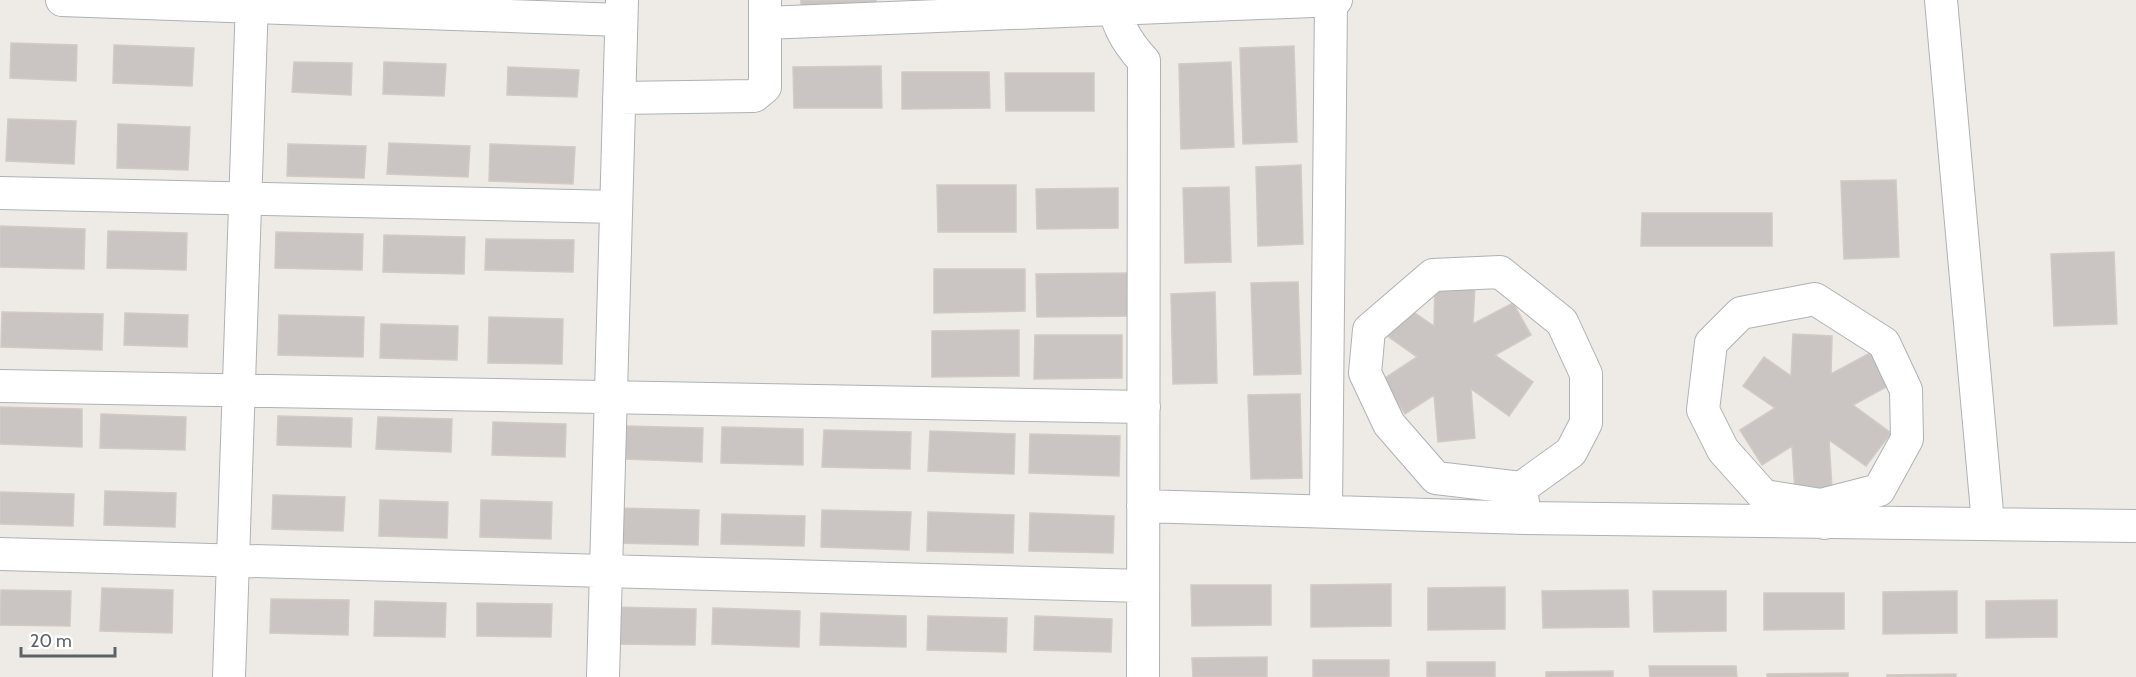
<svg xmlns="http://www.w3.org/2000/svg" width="2136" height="677" viewBox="0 0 2136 677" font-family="Cabin,sans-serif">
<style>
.building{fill:#cac5c2;stroke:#d2cac4;stroke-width:1.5}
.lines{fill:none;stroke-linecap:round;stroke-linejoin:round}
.street-casing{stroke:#aeb2b4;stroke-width:34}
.street{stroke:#fff;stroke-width:32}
</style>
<rect width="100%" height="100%" fill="#eeeae6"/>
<path class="building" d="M801,0H876V8H801Z
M11,43L77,45L76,81L10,78Z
M114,45L194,48L192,86L113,83Z
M1294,46L1297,142L1243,144L1240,48Z
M294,62L352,63L351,95L292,92Z
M384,62L446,64L444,96L383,94Z
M1231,62L1234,147L1181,149L1179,64Z
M881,66L882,108H794L793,67Z
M508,67L579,70L577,97L507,95Z
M902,72H989L990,108L902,109Z
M1005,73H1094V111H1006Z
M8,119L76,121L74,164L6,161Z
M118,124L190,127L188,170L117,168Z
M389,143L470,146L468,177L387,174Z
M288,144L366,146L364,178L287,176Z
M490,144L575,147L573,184L489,181Z
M1301,165L1303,244L1258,246L1256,167Z
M1896,180L1899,257L1844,259L1841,181Z
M937,185H1016V232H938Z
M1229,187L1231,262L1185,263L1183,188Z
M1118,188V228L1037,229L1036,189Z
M1642,213H1772V246H1641Z
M0,226L85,229L84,269L0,267Z
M108,231L187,233L186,270L107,268Z
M276,232L363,234L362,270L275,268Z
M384,235L465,237L464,274L383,272Z
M486,239L574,240L573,272L485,270Z
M2114,252L2117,324L2054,326L2051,254Z
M934,269H1025V311L934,313Z
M1131,273L1132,316L1037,317L1036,274Z
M1298,282L1301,374L1254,375L1251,283Z
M1435,283L1475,285L1473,324L1513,303L1531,335L1495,355L1533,382L1509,416L1471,389L1475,438L1438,442L1434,395L1405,414L1382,380L1417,357L1386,335L1406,307L1434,326Z
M1215,292L1217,383L1173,384L1171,294Z
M2,312L103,314L102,350L1,347Z
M125,313L188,315L187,347L124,345Z
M279,315L364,317L363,357L278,355Z
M489,317L563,319L562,364L488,363Z
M381,324L458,326L457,360L380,358Z
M1019,330V376L932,377V331Z
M1793,334L1832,336L1831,374L1870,353L1888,386L1853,405L1891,433L1866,466L1829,440L1832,488L1795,492L1792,446L1762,465L1740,430L1775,408L1743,386L1764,357L1791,376Z
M1035,335H1122V378L1034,379Z
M1300,394L1302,478L1251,479L1248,395Z
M0,407L82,409V447L0,444Z
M101,414L186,417L185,450L100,448Z
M278,416L352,418L351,447L277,445Z
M378,417L452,419L451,452L376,449Z
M493,422L566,424L565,457L492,455Z
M625,426L703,428L702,462L625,459Z
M722,427L803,429V465L721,463Z
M824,430L911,432L910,469L822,467Z
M930,431L1015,434L1014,474L928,471Z
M1030,434L1120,436L1119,476L1029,473Z
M105,491L176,493L175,527L104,525Z
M0,492L74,494L73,526L0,524Z
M273,495L345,497L343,531L272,529Z
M380,500L448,502L447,538L379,536Z
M481,500L552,502L551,539L480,537Z
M615,508L699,510L698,545L614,543Z
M822,510L911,512L909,550L821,547Z
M928,512L1014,515L1013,553L927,551Z
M1030,513L1114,516L1113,553L1029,551Z
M722,514L805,516L804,546L721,544Z
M1391,584V626L1311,627V585Z
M1191,585H1271V625L1192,626Z
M1505,587V629L1428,630V588Z
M102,588L173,590L172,633L100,631Z
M1,590L71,591L70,626L0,625Z
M1628,590L1629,627L1543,628L1542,591Z
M1653,591H1726V631L1654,632Z
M1957,591V633L1883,634V592Z
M1764,593H1844V629L1764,630Z
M271,599L349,600L348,635L270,633Z
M2057,600V637L1986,638V601Z
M375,601L446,603L445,637L374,636Z
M477,603L552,604L551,637L477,636Z
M614,607L696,609L695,645L612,644Z
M713,608L800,611L799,647L712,644Z
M821,613L906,616V647L820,645Z
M928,616L1007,618L1006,652L927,650Z
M1035,616L1112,619L1111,652L1034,650Z
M1267,657V677H1193L1192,658Z
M1313,660H1389V677H1313Z
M1427,662H1495V677H1427Z
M1649,666H1736L1737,677H1650Z
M1613,671V677H1546V672Z
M1848,673V677H1767V674Z
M1956,674V677H1887V675Z"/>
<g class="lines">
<defs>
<path id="street" d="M62,0L621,20
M1114,0C1115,23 1129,45 1144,61L1143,677
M1941,0L1988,523
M765,23L1336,0
M619,98L754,96L765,87V0
M0,193L616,207
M0,386L1144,407
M1521,488L1571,452L1586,423V374L1562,322L1500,272L1433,275L1369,330L1365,373L1389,424L1436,478L1521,488L1525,518
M1821,505L1764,496L1723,450L1703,410L1711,343L1741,313L1815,299L1884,343L1906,390L1907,439L1879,490L1821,505L1824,523
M1143,506L1525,518L2136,526
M1326,510L1331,0
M0,554L1143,586
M229,677L252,0
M603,677L622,0"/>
</defs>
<use href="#street" class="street-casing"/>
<use href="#street" class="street"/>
</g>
<path d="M21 647v9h94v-9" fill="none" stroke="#5d6364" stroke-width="3"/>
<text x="30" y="647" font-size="18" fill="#5d6364" stroke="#ffffff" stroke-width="4.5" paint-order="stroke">20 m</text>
</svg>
